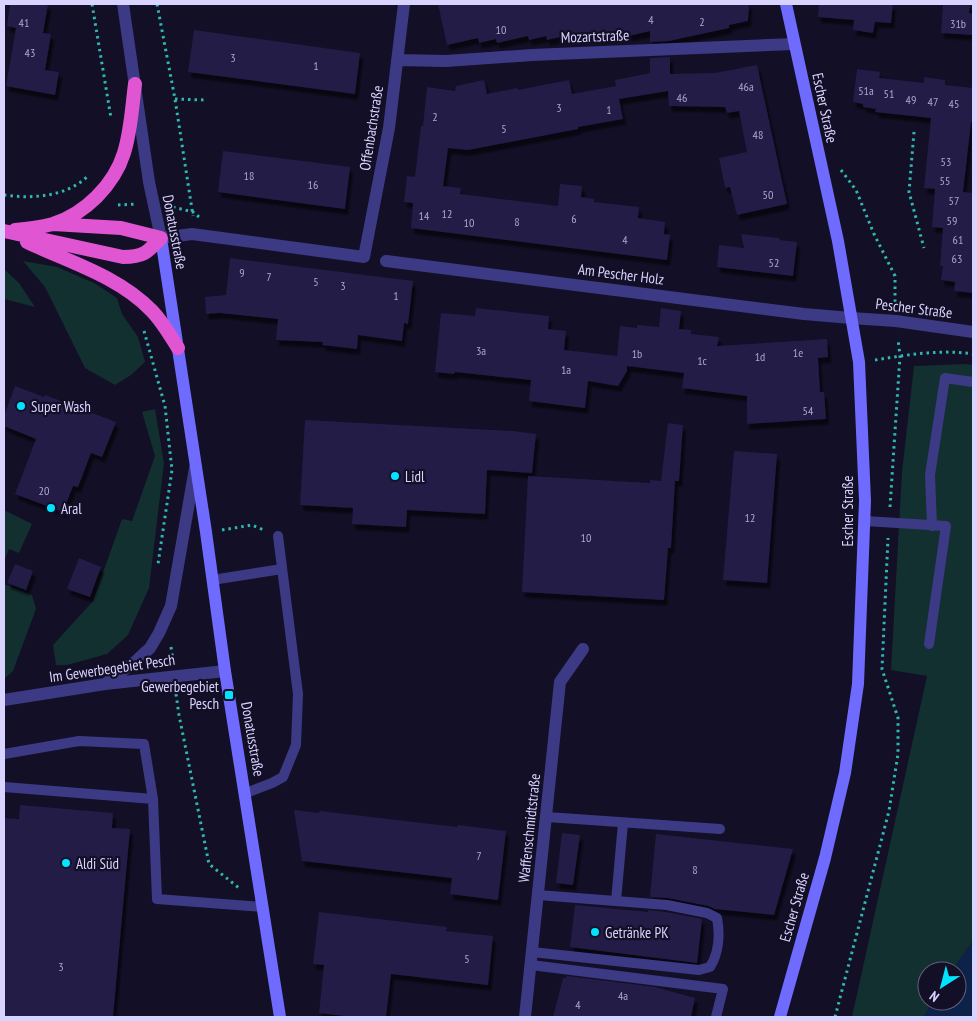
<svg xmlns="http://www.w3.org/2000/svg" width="977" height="1021" viewBox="0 0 977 1021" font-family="'PT Sans Narrow',sans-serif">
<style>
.green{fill:#12302f}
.water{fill:#0c2248}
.building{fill:#241b47;filter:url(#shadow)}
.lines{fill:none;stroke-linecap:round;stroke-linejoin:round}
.path{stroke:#2fb8b0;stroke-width:3;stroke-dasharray:2.5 4;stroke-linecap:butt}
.service{stroke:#3d3a85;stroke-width:10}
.minor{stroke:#3d3a85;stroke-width:12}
.tertiary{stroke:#3d3a85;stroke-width:12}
.secondary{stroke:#6f6bff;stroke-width:12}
.trunk{stroke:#e055d1;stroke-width:14}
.poi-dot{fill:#00e5ff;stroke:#130f26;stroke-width:2}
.labels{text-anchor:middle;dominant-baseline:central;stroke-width:4.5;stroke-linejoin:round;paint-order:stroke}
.number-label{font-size:12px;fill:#aca6d1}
.street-label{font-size:15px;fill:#d9d4ff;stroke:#130f26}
.poi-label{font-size:15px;fill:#d9d4ff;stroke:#130f26;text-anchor:start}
</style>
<defs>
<filter id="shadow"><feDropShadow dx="3" dy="5.5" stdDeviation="1" flood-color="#0009"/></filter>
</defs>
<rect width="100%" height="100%" fill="#130f26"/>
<path class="green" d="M23,261L57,267L94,283L117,298L122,314L138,337L145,362L131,375L115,385L85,368L45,287Z
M4,269L19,283L35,307L4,299Z
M966,364L973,365V941L952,971H927V1001H933L924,1017H852L927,676L891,670L902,472L914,366Z
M155,409L164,463L149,588L128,635L107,654L67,665H56L53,645L93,601L122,519L132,521L155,456L142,412Z
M4,510L32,524L19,553L9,549L4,561Z
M4,584L32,595L36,609L13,671L4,679Z"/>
<path class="water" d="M973,941V1017H924L933,1001H957V971H952Z"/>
<path class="building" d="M10,4H48L43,33L51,34L45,70L59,72L55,95L6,86L16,28L7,26Z
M438,4H749L748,21L729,25V28L669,41L650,42V31L629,36L628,31L598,38L597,34L579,38L578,33L547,40L546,36L529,40L528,36L497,43L496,39L479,43L478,38L447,45Z
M819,4H893L891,23L875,22L873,33L853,30L854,20L818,17Z
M943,4H970L969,13L973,14V35L941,33Z
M194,30L360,53L355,94L188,72Z
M670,57V74L715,73L757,65L787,204L737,215L730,187L725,188L719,158L747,152L739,111L727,113L725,107L669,106L668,91L619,99L623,119L578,127V129L468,150L448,148L443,186L461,188L460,194L558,206L560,184L582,186L581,197L594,199V202L639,207L638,218L665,222L664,234L670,235L667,260L411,228L413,203L404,202L407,176L415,177L421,126H423L427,87L455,91L456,86L484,80L487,94L517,88L518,90L569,80L572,94L616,86L615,80L650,73V58Z
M857,69L880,72L879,78L924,83V77L945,80V85L973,88V122H971L963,192L973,193V293L954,291L955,282L941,280L943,266H940L943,228L932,227L935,189L924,188L931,118L875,112L876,109L863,107V104L853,102Z
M223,151L350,167L345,209L218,192Z
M741,234L780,238L779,240L797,242L793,276L717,267L719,245L744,248Z
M230,258L413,281L408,324L404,323L402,341L358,335L357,349L322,345L323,342L276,340L278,319L220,313L206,314L205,297L226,295Z
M476,308L549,316L548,329L566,331L564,350L617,356L620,326L637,328V325L659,327L661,308L681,311L679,329L691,330V334L719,337L717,346L827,339L828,357L818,358L820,392H824L826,419L747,424V396L682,388L684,373L627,366V371L618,386L588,381L585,408L529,401L531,380L455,372L454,374L435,372L441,313L475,316Z
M15,386L44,397L45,395L116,422L102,457L91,453L78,487L73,486L63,512L15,494L36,439L4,426V416Z
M305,420L513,431L536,434L532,473L487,470L485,514L407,510L406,527L352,524L353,508L300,505Z
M668,423L683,425L679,481H675L671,548H668L664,600L522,592L528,476L650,483V480L661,481Z
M734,451L777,454L767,583L723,580Z
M79,558L101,567L90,597L67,589Z
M15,564L33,571L26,590L7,583Z
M20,805L113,813L112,828L130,829L113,1017H4V818L19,819Z
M294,810L319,813L320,811L457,827L458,825L506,831L498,900L450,894L452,878L302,861Z
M562,833L580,835L573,885L556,883Z
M656,834L793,849L774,915L715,909L708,906L668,898L650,897Z
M575,905L648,912V910L666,912L702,919L697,963L570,947Z
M319,912L447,927L446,931L493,936L488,985L391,974L386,1017H353L319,1013L324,965L313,964Z
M567,976L655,987L695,998L691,1017H553L563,978H566Z"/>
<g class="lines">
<path class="path" d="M92,4L111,118
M157,4L175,99L193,216
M175,99L206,100
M914,132L909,192L924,248
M841,170L856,190L874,234L895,276V305
M4,195C32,199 66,197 88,176
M118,205L137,204
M173,207L193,212L199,217
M144,331L165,406L172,470L158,564
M875,360C907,355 940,349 973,354
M890,507L900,356L898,339
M222,530L252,525L264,530
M171,647L173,661
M176,694L179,715L209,864L239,888
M835,1017L889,811L898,754V718L882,669L888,538"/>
<path class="service" d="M865,521L946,526L929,644
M932,526L930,475L945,378L973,382
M212,580L282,569
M4,754L79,741L144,744L153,799L157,899L263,907
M4,787L153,799
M246,793L272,783L283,777L296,745L298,694L278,536
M547,817L720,829
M616,901L623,823
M532,952L699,970L710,967C719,953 720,934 717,918L707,913L667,905L538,895
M531,965L723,989L716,1017"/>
<path class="minor" d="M397,60L446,61L532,55L794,44
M161,238L192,234L364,257L389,128L404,4
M386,261L804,314L851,318
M105,684L136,661L150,648L159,633L171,606L195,468
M4,700L105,684L225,671
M525,1017L560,682L583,649"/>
<path class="tertiary" d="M123,4L149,182L161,238
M851,318L896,321L973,332"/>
<path class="secondary" d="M161,238L206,532L225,671L280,1017
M780,1017L825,858L845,773L858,684L865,501L859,362L838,241L786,4"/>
<path class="trunk" d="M15,230C27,229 41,227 53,224C85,214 114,185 124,153C131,131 132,107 135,84
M4,231L123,257C143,257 147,253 161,238L121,228L53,224
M27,242C69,262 118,276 151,310C162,321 170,335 178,348"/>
</g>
<g class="poi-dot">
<circle cx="21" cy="406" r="5"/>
<circle cx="395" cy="476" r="5"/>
<circle cx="51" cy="508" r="5"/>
<rect x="224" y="690" width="10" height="10" rx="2.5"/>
<circle cx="66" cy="863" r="5"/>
<circle cx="595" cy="932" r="5"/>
</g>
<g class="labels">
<g class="number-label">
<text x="651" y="19">4</text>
<text x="702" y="21">2</text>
<text x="24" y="22">41</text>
<text x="958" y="23">31b</text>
<text x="501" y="29">10</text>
<text x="30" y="52">43</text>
<text x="233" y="57">3</text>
<text x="316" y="65">1</text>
<text x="746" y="86">46a</text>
<text x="866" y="90">51a</text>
<text x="889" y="93">51</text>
<text x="682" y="97">46</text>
<text x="911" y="99">49</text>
<text x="933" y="101">47</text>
<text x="954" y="103">45</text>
<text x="559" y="107">3</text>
<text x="609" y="109">1</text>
<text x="435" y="116">2</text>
<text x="504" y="128">5</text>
<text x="758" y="134">48</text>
<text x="946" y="161">53</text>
<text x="249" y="175">18</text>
<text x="945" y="180">55</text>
<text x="313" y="184">16</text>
<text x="768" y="194">50</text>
<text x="954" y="200">57</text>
<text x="447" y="213">12</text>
<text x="424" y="215">14</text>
<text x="574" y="218">6</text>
<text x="952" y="220">59</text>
<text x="517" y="221">8</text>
<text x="469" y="222">10</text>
<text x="625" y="239">4</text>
<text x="958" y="239">61</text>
<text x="957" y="258">63</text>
<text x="774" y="262">52</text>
<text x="242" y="272">9</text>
<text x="269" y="276">7</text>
<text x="316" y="281">5</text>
<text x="343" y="285">3</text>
<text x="396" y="295">1</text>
<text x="481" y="350">3a</text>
<text x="798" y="352">1e</text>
<text x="637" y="353">1b</text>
<text x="760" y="356">1d</text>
<text x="702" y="360">1c</text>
<text x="566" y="369">1a</text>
<text x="808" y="410">54</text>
<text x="44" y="490">20</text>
<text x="750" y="517">12</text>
<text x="586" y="537">10</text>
<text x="479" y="855">7</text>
<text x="695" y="869">8</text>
<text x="467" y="958">5</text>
<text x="61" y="966">3</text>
<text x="623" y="995">4a</text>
<text x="578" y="1004">4</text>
</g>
<g class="street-label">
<text transform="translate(595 36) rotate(-2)">Mozartstraße</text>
<text transform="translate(825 108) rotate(78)">Escher Straße</text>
<text transform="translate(371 128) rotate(-81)">Offenbachstraße</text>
<text transform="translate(175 232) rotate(79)">Donatusstraße</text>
<text transform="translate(621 274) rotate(7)">Am Pescher Holz</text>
<text transform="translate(914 308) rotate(7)">Pescher Straße</text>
<text transform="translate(847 511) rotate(-90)">Escher Straße</text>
<text transform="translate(112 668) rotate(-8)">Im Gewerbegebiet Pesch</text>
<text transform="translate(253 739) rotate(80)">Donatusstraße</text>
<text transform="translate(529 828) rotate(-84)">Waffenschmidtstraße</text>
<text transform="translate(794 907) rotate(-74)">Escher Straße</text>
</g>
<g class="poi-label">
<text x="31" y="406">Super Wash</text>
<text x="405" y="476">Lidl</text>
<text x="61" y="508">Aral</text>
<text x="219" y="686" text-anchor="end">Gewerbegebiet<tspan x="219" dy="17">Pesch</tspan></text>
<text x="76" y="863">Aldi Süd</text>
<text x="605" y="932">Getränke PK</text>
</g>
</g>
<rect width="977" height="1021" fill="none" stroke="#d9d4ff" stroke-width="10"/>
<g transform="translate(942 986) rotate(216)"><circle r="24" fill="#130f26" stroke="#625e7d"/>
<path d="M0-4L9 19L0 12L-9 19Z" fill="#00e5ff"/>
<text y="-8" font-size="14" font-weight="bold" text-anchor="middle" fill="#d9d4ff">N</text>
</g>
</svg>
